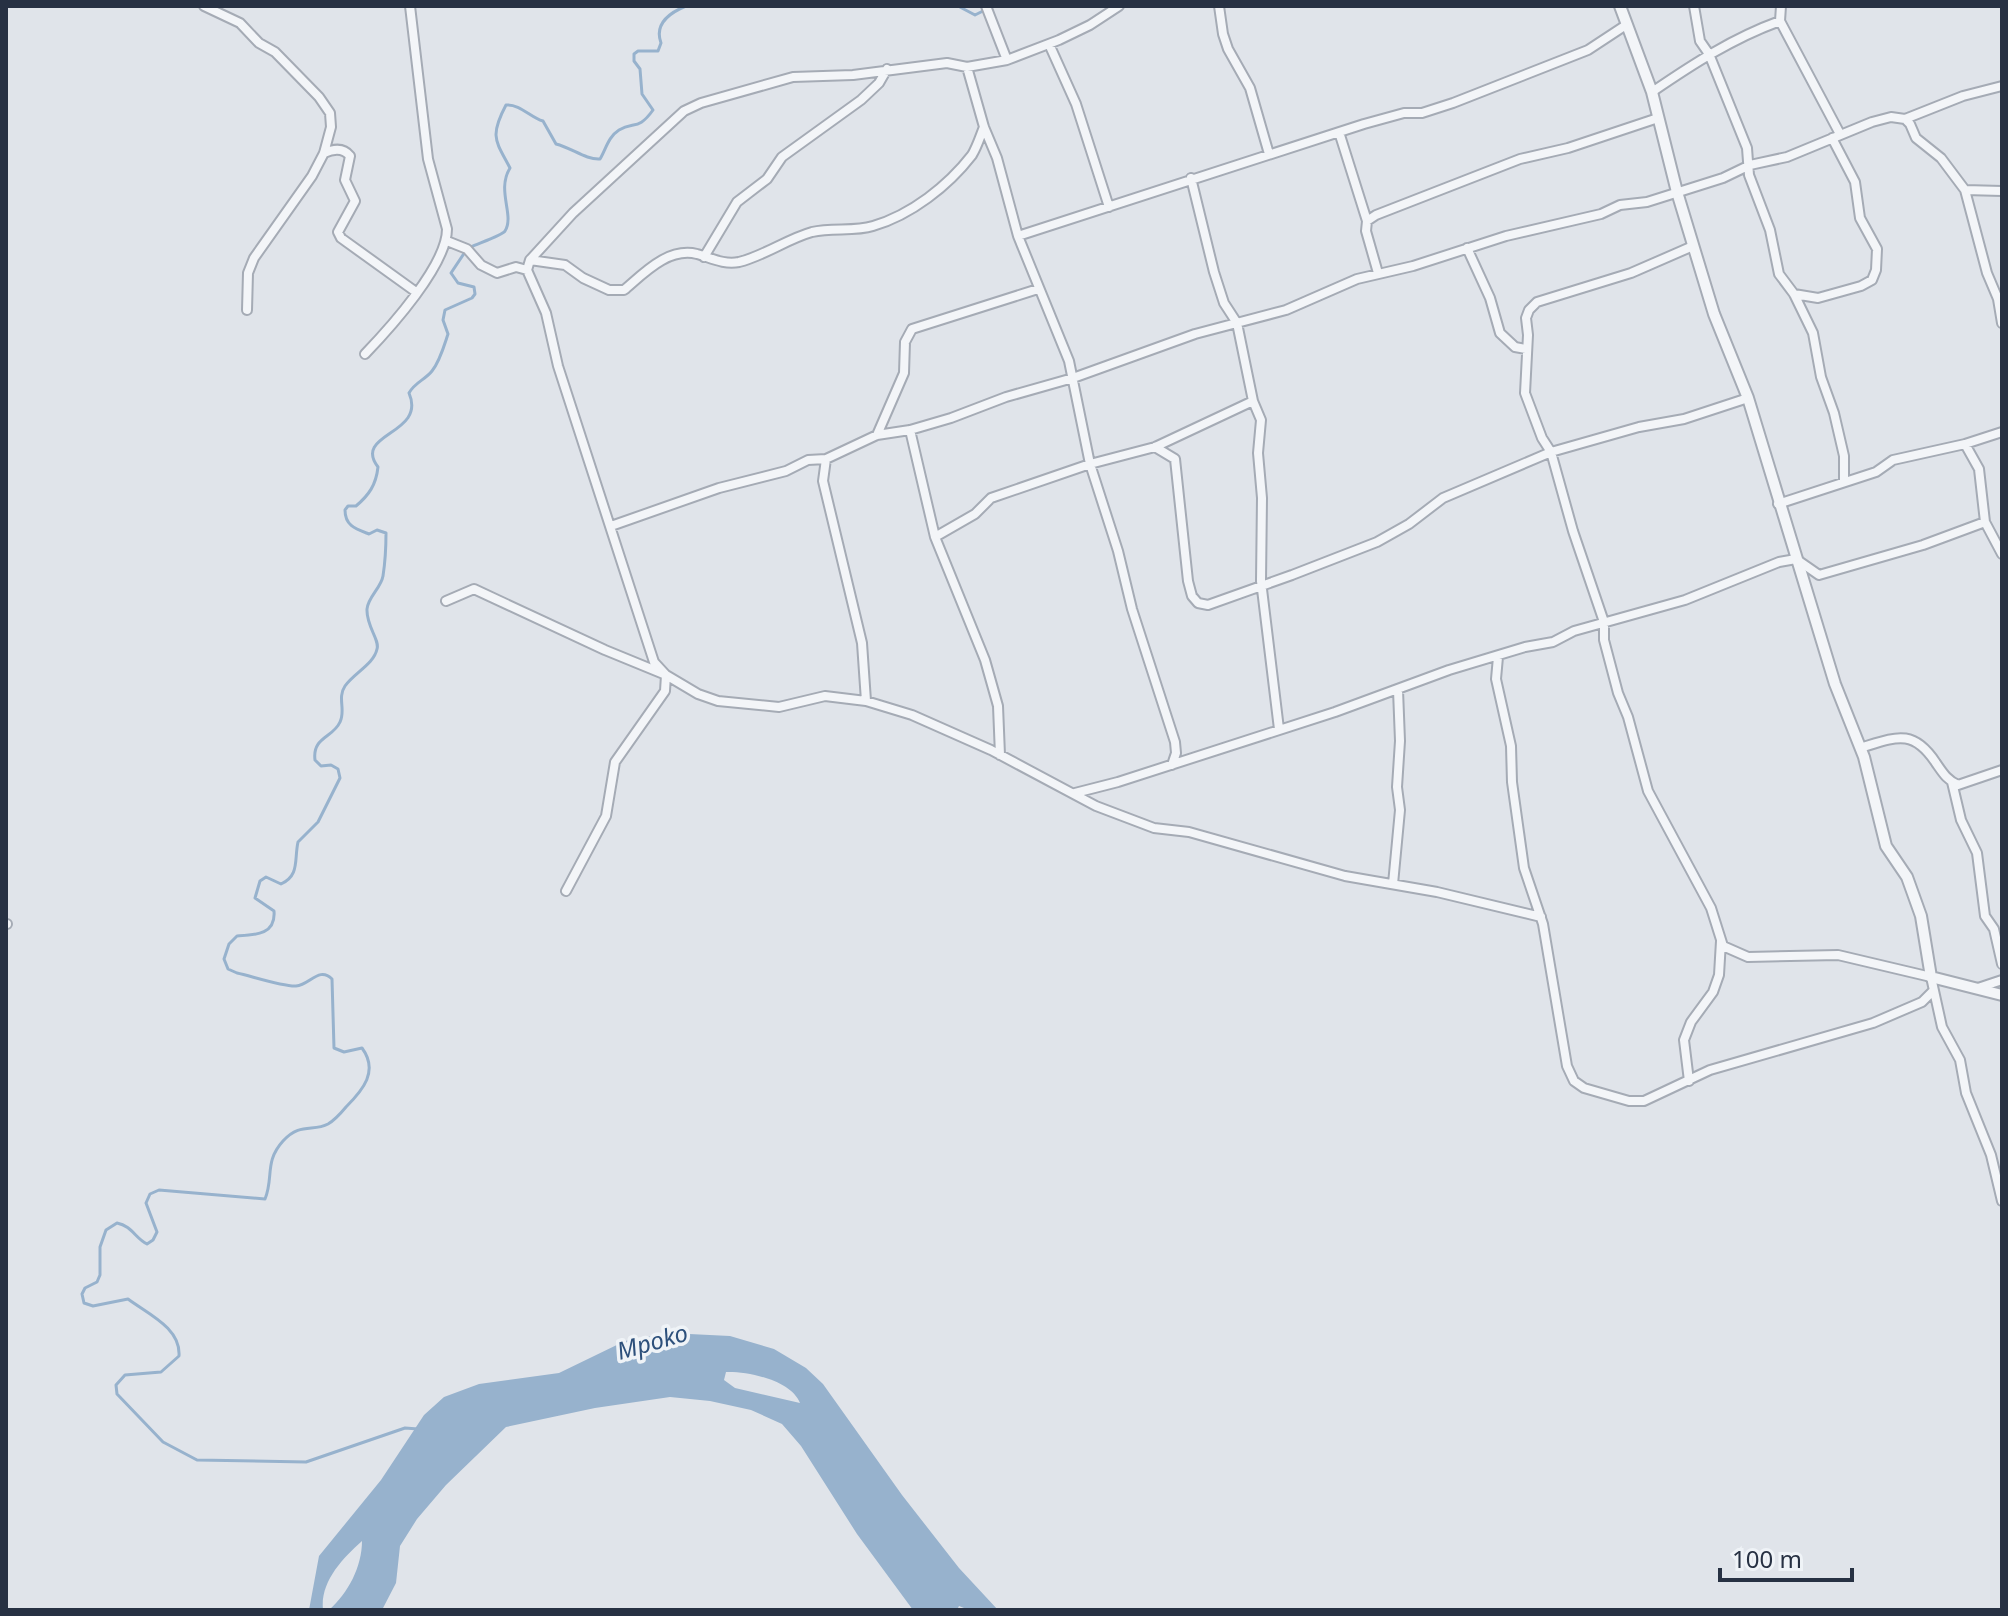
<svg xmlns="http://www.w3.org/2000/svg" width="2008" height="1616" viewBox="0 0 2008 1616" font-family="'Noto Sans',sans-serif">
<style>
.water{fill:#97b2cd;fill-rule:evenodd}
.lines{fill:none;stroke-linecap:round;stroke-linejoin:round}
.stream{stroke:#97b2cd;stroke-width:3}
.minor-casing{stroke:#a5abb5;stroke-width:12}
.tertiary-casing{stroke:#a5abb5;stroke-width:14}
.minor{stroke:#f3f5f8;stroke-width:8}
.tertiary{stroke:#f3f5f8;stroke-width:10}
.labels{text-anchor:middle;dominant-baseline:central;stroke-width:7;stroke-linejoin:round;paint-order:stroke}
.water-label{font-size:24px;font-style:italic;fill:#2d507b;stroke:#eff3f7}
</style>
<rect width="100%" height="100%" fill="#e0e4ea"/>
<path class="water" d="M669,1333L730,1336L774,1349L806,1368L823,1384L902,1495L959,1568L998,1610H969L959,1606L957,1610H913L857,1534L801,1446L782,1424L751,1410L710,1401L670,1397L595,1408L506,1427L446,1485L417,1519L400,1546L396,1583L382,1610H329C348,1593 362,1567 362,1541C342,1559 320,1582 323,1610H309L319,1556L381,1480L424,1415L444,1397L479,1384L559,1373L625,1341ZM726,1372C747,1371 791,1380 800,1403L735,1388L724,1380Z"/>
<g class="lines">
<path class="stream" d="M958,6L975,15L987,9
M471,247C477,244 503,235 505,231C515,215 496,191 510,168C496,141 489,137 506,105C520,104 530,117 543,121L556,144C572,148 586,160 600,159C606,149 608,137 619,130C634,121 638,131 653,110L642,94L640,69L634,61V54L638,51H658L661,43C654,24 669,13 686,6
M418,1429L405,1428L306,1462L197,1460L163,1442L117,1394L116,1385L125,1375L161,1372L179,1356C181,1328 148,1314 128,1299L93,1306L84,1303L82,1294L85,1288L97,1282L100,1275V1247L106,1230L117,1223C132,1226 135,1238 147,1244L153,1240L157,1232L146,1203L150,1194L159,1190L265,1199C274,1177 264,1162 283,1141C300,1122 313,1132 328,1124C335,1120 341,1113 346,1107C363,1090 379,1071 362,1048L344,1052L334,1048L332,979C319,966 310,985 296,986C284,987 251,976 237,973L228,969L224,959L229,944L237,936C255,935 276,935 274,911L255,898L260,881L266,877L281,884C300,875 294,860 298,842L318,822L340,778L338,769L331,765L321,766L315,760C312,737 333,738 340,722C346,710 337,698 345,686C354,673 374,664 377,649C380,640 366,626 367,609C368,597 381,588 383,576C385,563 386,547 386,533L377,530L369,534C356,529 345,526 345,510L348,506H356C369,495 376,485 378,467C352,433 427,435 409,393C415,382 425,380 432,371C440,361 444,346 448,334L443,320L445,310L472,298L475,294L474,287L458,283L451,273L465,252"/>
<defs>
<path id="minor" d="M204,6L240,23L259,43L275,52L319,97L330,113L331,127L324,153L312,176L254,258L248,273L247,310
M986,6L1007,60
M1119,6L1090,25L1059,40L1007,60L967,67L947,63L853,75L793,77L701,103L684,111L573,213L530,260L527,270L546,313L558,366L654,662L666,675L698,694L718,701L779,707L825,696L866,701L912,715L991,750L1096,806L1154,828L1189,832L1345,876L1437,892L1541,917
M1219,6L1223,34L1228,49L1250,88L1269,154
M1694,6L1700,41L1709,54L1747,148L1749,175L1770,230L1779,274L1794,294L1813,333L1821,377L1834,413L1844,456V481
M1781,6L1780,21L1840,134
M1049,44L1076,104L1109,207
M967,67L984,127L997,158L1018,236L1069,361L1090,464L1118,551L1132,609L1175,742L1176,753L1172,765
M1652,92C1693,64 1733,38 1780,21
M1905,119L1910,124L1916,138L1941,158L1965,190L1987,273L1998,299L2002,323
M1339,132L1367,221
M324,153C333,149 343,147 350,156L345,180L355,201L338,232L341,238L416,292
M1191,178L1214,272L1224,303L1237,323L1253,401L1261,420L1258,453L1262,498L1261,581L1279,729
M1965,190L2002,191
M1018,236L1364,124L1404,113H1422L1453,103L1588,50L1626,25
M447,241L467,249L481,265L497,273L516,267L527,270
M1693,246L1631,273L1537,302L1529,310L1526,318L1528,335L1525,393L1542,438L1551,452L1573,531L1604,622V640L1618,693L1628,717L1648,791L1711,908L1723,946L1748,957L1838,955L1931,977L1942,1027L1960,1060L1966,1093L1991,1155L2002,1201
M1467,248L1490,298L1500,333L1515,347L1526,349
M704,257L737,202L767,179L782,157L861,100L879,83L887,69
M530,260L565,265L583,278L609,290H624C644,273 668,247 697,254C711,258 724,265 739,262C764,256 787,239 812,232C832,227 854,232 873,226C911,215 948,186 972,155C977,147 980,137 984,127
M1378,273L1366,231L1367,221L1376,215L1520,159L1568,148L1658,118
M1794,294L1818,298L1861,286L1872,280L1876,270L1877,249L1860,218L1855,182L1832,138
M365,354C390,328 447,265 447,229L428,159L410,6
M910,430L935,537L985,660L998,706L1000,755
M877,435L904,373L905,342L912,329L1038,289
M1965,444L1979,469L1985,522L2002,554
M1155,447L1175,459L1188,581L1192,596L1198,603L1208,605L1292,575L1377,542L1409,524L1443,498L1551,452L1639,427L1684,419L1748,398
M826,459L823,481L862,643L866,701
M1778,504L1876,472L1893,460L1965,444L2002,432
M611,526L719,488L786,471L808,460L826,459L877,435L910,430L951,418L1006,397L1073,378L1195,334L1286,310L1357,279L1413,266L1506,236L1601,214L1620,205L1647,202L1723,178L1750,165L1787,157L1872,122L1891,117L1905,119L1963,96L2002,86
M935,537L975,514L991,498L1090,464L1155,447L1253,401
M446,601L474,589L605,650L666,675L665,691L615,762L606,816L566,891
M1498,657L1496,679L1511,746L1512,782L1524,868L1543,924L1567,1066L1574,1081L1584,1088L1629,1101H1644L1710,1070L1873,1023L1922,1002L1933,991
M1860,748C1896,737 1913,728 1936,763C1943,773 1947,780 1958,785L2002,770
M1952,782L1961,820L1977,853L1985,916L1994,929L2002,964
M1075,793L1118,782L1335,712L1449,670L1525,647L1553,642L1574,631L1685,600L1779,562L1796,559L1819,575L1923,545L1985,522
M1393,884L1400,810L1397,787L1400,741L1398,690
M6,924H7
M1978,988L2002,980
M1689,1081L1684,1040L1691,1022L1713,992L1719,975L1721,941"/>
<path id="tertiary" d="M1620,6L1652,92L1677,192L1714,314L1748,398L1835,684L1864,757L1886,846L1907,877L1921,916L1931,977L2002,995"/>
</defs>
<use href="#minor" class="minor-casing"/>
<use href="#tertiary" class="tertiary-casing"/>
<use href="#minor" class="minor"/>
<use href="#tertiary" class="tertiary"/>
</g>
<g class="labels">
<g class="water-label">
<text transform="translate(652 1341) rotate(-16)">Mpoko</text>
</g>
</g>
<rect width="2008" height="1616" fill="none" stroke="#273143" stroke-width="16"/>
<path d="M1720 1568v12h132v-12" fill="none" stroke="#273143" stroke-width="4"/>
<text x="1732" y="1568" font-size="24" fill="#273143" stroke="#eff3f7" stroke-width="6" paint-order="stroke">100 m</text>
</svg>
